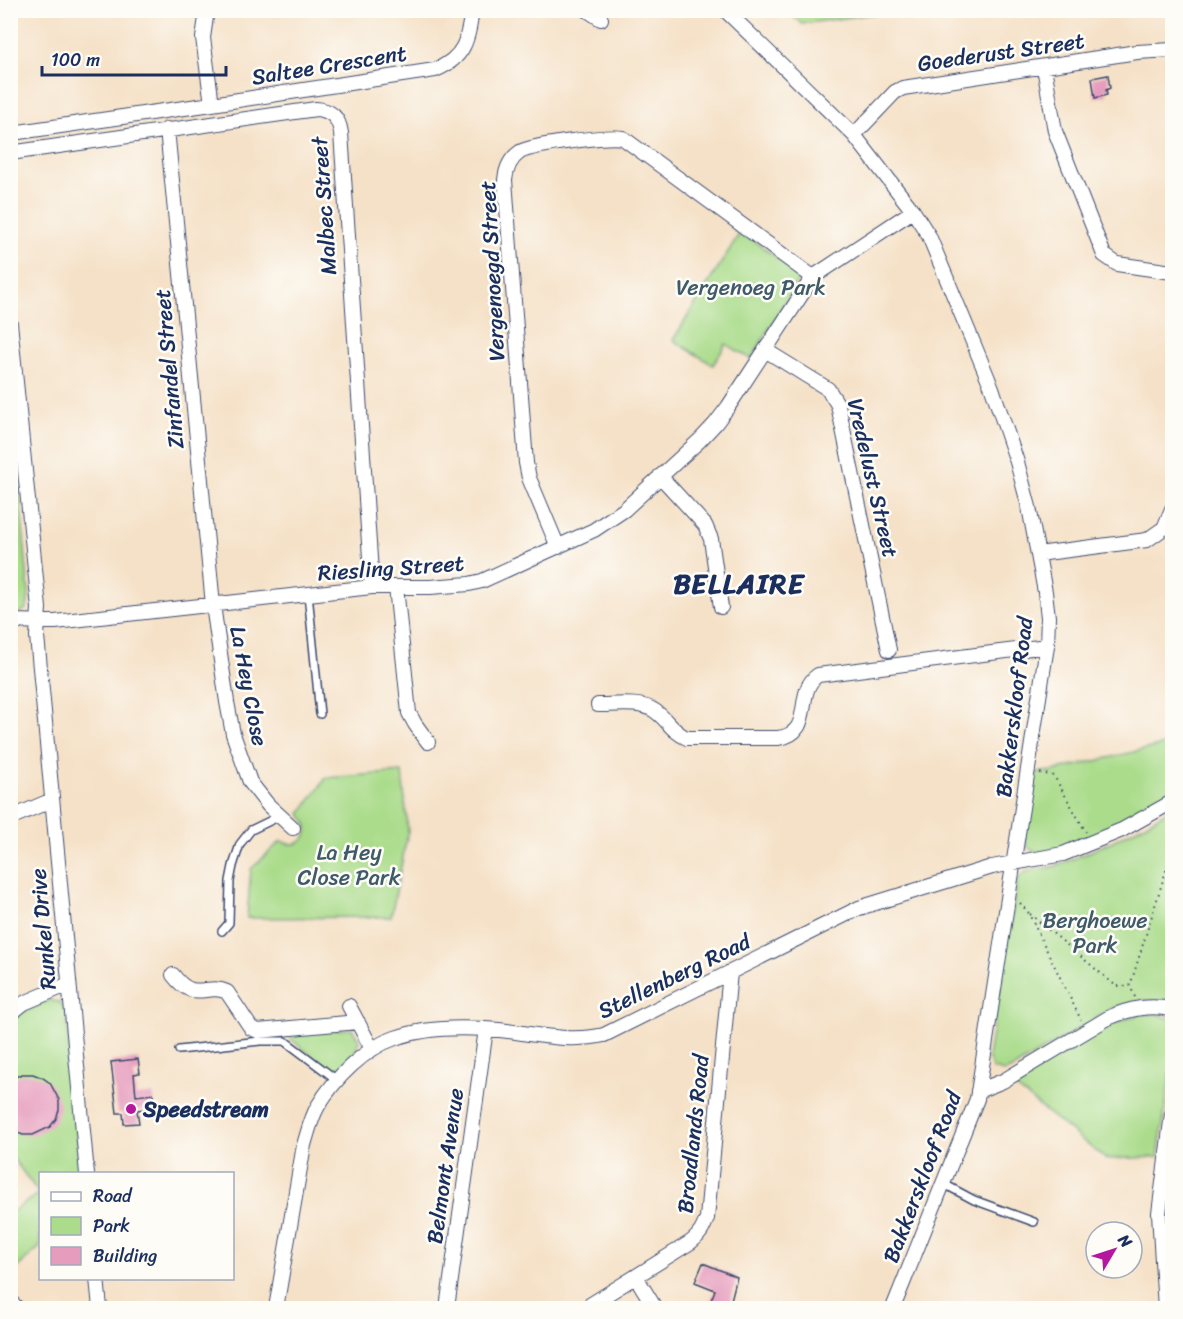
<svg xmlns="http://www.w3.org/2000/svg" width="1183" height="1319" viewBox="0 0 1183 1319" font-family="Sriracha,sans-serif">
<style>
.green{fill:#aadc8b;stroke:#628674;stroke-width:1.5}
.building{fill:#e69cbd}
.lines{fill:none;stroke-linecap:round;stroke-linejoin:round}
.lane-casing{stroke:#3c4a6e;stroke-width:10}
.street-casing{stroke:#3c4a6e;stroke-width:16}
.path{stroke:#3c4a6e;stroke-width:2;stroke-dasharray:1.5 4.5;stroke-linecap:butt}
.lane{stroke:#fff;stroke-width:7}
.street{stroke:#fff;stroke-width:14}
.poi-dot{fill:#b5179e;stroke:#fdfcf7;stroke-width:2}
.labels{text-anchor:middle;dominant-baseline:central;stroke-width:5;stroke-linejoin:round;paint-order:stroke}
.street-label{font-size:22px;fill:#1b2f5e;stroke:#fdfcf7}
.park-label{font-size:22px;fill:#3f5a69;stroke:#fdfcf7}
.poi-label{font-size:22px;font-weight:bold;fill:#1b2f5e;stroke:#fdfcf7;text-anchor:start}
.district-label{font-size:28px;font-weight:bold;letter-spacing:1.5px;fill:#1b2f5e;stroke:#fdfcf7}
</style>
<rect width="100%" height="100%" fill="#fdfcf7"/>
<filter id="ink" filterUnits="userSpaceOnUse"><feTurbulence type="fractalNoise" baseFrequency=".0167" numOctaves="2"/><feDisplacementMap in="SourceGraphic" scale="12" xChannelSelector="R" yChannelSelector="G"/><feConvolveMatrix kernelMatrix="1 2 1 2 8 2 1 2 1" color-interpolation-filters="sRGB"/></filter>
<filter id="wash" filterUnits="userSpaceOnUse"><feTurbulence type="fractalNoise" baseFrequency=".008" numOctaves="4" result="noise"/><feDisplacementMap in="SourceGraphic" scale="24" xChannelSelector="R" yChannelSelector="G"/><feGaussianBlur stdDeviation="1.35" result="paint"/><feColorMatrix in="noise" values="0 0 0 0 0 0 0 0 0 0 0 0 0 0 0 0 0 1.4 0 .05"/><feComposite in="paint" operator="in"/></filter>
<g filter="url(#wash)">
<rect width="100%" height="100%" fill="#f5e1c7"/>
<path class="green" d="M787,11H893L802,24Z
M741,231L795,271L798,281L751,359L726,344L713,365L673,340Z
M11,397L29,594L27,608L20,613L11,614Z
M1172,743V796C1149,810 1060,856 1035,851C1032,850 1030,849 1027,847L1024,836L1034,773L1053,771Z
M402,772L408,831L391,917L247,918L251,869L281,841C302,852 317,830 300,814L326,778Z
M1172,808V1002L1144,1000L1115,1007L1012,1069L1004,1072L993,1069L988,1057L1018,879C1025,866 1043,871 1056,866C1097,850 1135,831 1172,808Z
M49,1000L59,1002L66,1010L81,1173L40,1174V1247L11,1273V1213L39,1193L11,1156V1023L21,1013Z
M1141,1014H1157L1172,1019V1062L1158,1157L1106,1159L1014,1086L1013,1083L1112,1024Z
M352,1029L359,1040L355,1053L335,1074L292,1040L287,1032Z"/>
<g id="blocks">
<path class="building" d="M1108,75L1110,88L1106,90L1107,95L1095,98L1092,78Z
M138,1059L140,1073L134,1074L136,1096L153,1094L155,1108L137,1110L139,1123L124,1124L123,1113H117L111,1062Z
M22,1074H33L43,1078L50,1083L59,1100V1110L56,1119L50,1127L33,1135H23L10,1130V1079Z
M703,1263L737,1277L729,1308H708L715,1290L695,1282Z"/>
</g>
</g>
<g filter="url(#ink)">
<use href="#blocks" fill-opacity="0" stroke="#3c4a6e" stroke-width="1.5"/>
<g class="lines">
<defs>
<path id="lane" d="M308,594L320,714
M222,931L229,923L230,881L233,866L240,844L251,830L280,816
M179,1050L260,1041H285L337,1080
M944,1184L974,1200L1034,1222"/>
<path id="street" d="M207,10L203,38L212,104L435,70C465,58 468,39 472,10
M587,10L601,19
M725,10L854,135L913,211L929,236L992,388L1017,462L1029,507L1045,592L1048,617L1047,646L977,1099L893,1308
M1044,67L1055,131L1104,255L1117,264L1172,272
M167,129L213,605L227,702L233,734L250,782L268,805L293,828
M12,133L212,104
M854,135L895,92L903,88L1137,52L1172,50
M10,153L316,109C331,110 339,118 341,133L372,587
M10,323L39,608L37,636L87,1174
M765,350L828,389L838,405L889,650
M660,476L705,525L711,539L721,607
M558,547L529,478L526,463L505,180C506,169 510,159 520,152C532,145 609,135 623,138L813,277
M1038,554L1147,540L1164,528L1172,509
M396,587L409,713L415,724L428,742
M10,621L55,622L372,587H430L469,584L482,581L594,530L624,510L700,440L715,424L728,407L813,277L913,211
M598,705C615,705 641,701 655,711C668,720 671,731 687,738H778C816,733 793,692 818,675L1047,646
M10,818L52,800
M173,975C195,1004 206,982 227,992L251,1028L258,1031L358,1022
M349,1006L372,1049
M10,1014L24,1003L69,984
M978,1091L1003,1081L1108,1018C1131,1008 1148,1005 1172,1009
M636,1277L655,1308
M97,1278L100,1308
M10,1301L17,1308
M276,1308L304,1145C308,1132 311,1118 318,1106C334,1079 365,1048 395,1038C423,1028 457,1027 486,1029C526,1031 564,1044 604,1035L859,908L992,867L1063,854L1122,830L1172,802
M447,1308L486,1029
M585,1308L691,1242C700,1235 703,1229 707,1218L730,972
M1165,1308L1159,1213L1172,1114"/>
</defs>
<use href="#lane" class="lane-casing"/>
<use href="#street" class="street-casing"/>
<path class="path" d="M1040,773L1054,776L1086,832
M1020,903L1028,912L1081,1020
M1030,914L1116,986H1130
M1135,997L1130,986L1168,864L1172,845"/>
<use href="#lane" class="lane"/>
<use href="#street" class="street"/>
</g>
</g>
<circle class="poi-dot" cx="131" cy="1109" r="6"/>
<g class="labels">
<g class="street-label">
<text transform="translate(1001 52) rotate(-8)">Goederust Street</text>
<text transform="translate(329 65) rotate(-9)">Saltee Crescent</text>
<text transform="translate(324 206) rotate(-94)">Malbec Street</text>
<text transform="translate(492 271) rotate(-93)">Vergenoegd Street</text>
<text transform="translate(169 369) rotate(-95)">Zinfandel Street</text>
<text transform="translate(873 478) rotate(77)">Vredelust Street</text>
<text transform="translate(391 568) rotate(-4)">Riesling Street</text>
<text transform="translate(249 686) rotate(79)">La Hey Close</text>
<text transform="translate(1014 707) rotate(-83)">Bakkerskloof Road</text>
<text transform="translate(43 929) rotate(-95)">Runkel Drive</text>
<text transform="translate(674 976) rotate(-26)">Stellenberg Road</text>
<text transform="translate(693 1134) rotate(-84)">Broadlands Road</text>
<text transform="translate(445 1166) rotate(-82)">Belmont Avenue</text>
<text transform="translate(922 1177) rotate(-69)">Bakkerskloof Road</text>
</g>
<g class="park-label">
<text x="751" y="287">Vergenoeg Park</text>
<text x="349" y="852">La Hey<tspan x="349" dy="25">Close Park</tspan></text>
<text x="1095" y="920">Berghoewe<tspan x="1095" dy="25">Park</tspan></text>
</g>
<g class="poi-label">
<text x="143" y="1109">Speedstream</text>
</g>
<g class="district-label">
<text x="739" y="583">BELLAIRE</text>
</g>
</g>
<rect width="1183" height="1319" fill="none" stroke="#fdfcf7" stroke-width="36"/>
<rect x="39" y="1172" width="195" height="108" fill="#fdfcf7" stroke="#a3aaba" stroke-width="1.5"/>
<rect x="51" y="1192" width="30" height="9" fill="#ffffff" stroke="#a3aaba" stroke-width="1.5"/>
<text x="93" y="1202" font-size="18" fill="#1b2f5e">Road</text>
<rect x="51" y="1217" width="30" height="18" fill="#aadc8b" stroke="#a3aaba" stroke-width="1.5"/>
<text x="93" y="1232" font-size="18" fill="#1b2f5e">Park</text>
<rect x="51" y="1247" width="30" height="18" fill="#e69cbd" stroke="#a3aaba" stroke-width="1.5"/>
<text x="93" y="1262" font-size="18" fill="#1b2f5e">Building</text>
<g transform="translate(1114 1250) rotate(51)"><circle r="28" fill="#fdfcf7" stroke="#a3aaba" stroke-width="1.5"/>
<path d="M0-4.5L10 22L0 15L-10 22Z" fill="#b5179e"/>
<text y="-9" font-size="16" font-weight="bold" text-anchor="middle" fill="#1b2f5e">N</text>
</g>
<path d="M42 66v9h184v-9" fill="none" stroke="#1b2f5e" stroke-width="3"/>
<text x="51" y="66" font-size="18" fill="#1b2f5e" stroke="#fdfcf7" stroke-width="4.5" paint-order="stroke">100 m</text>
</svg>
